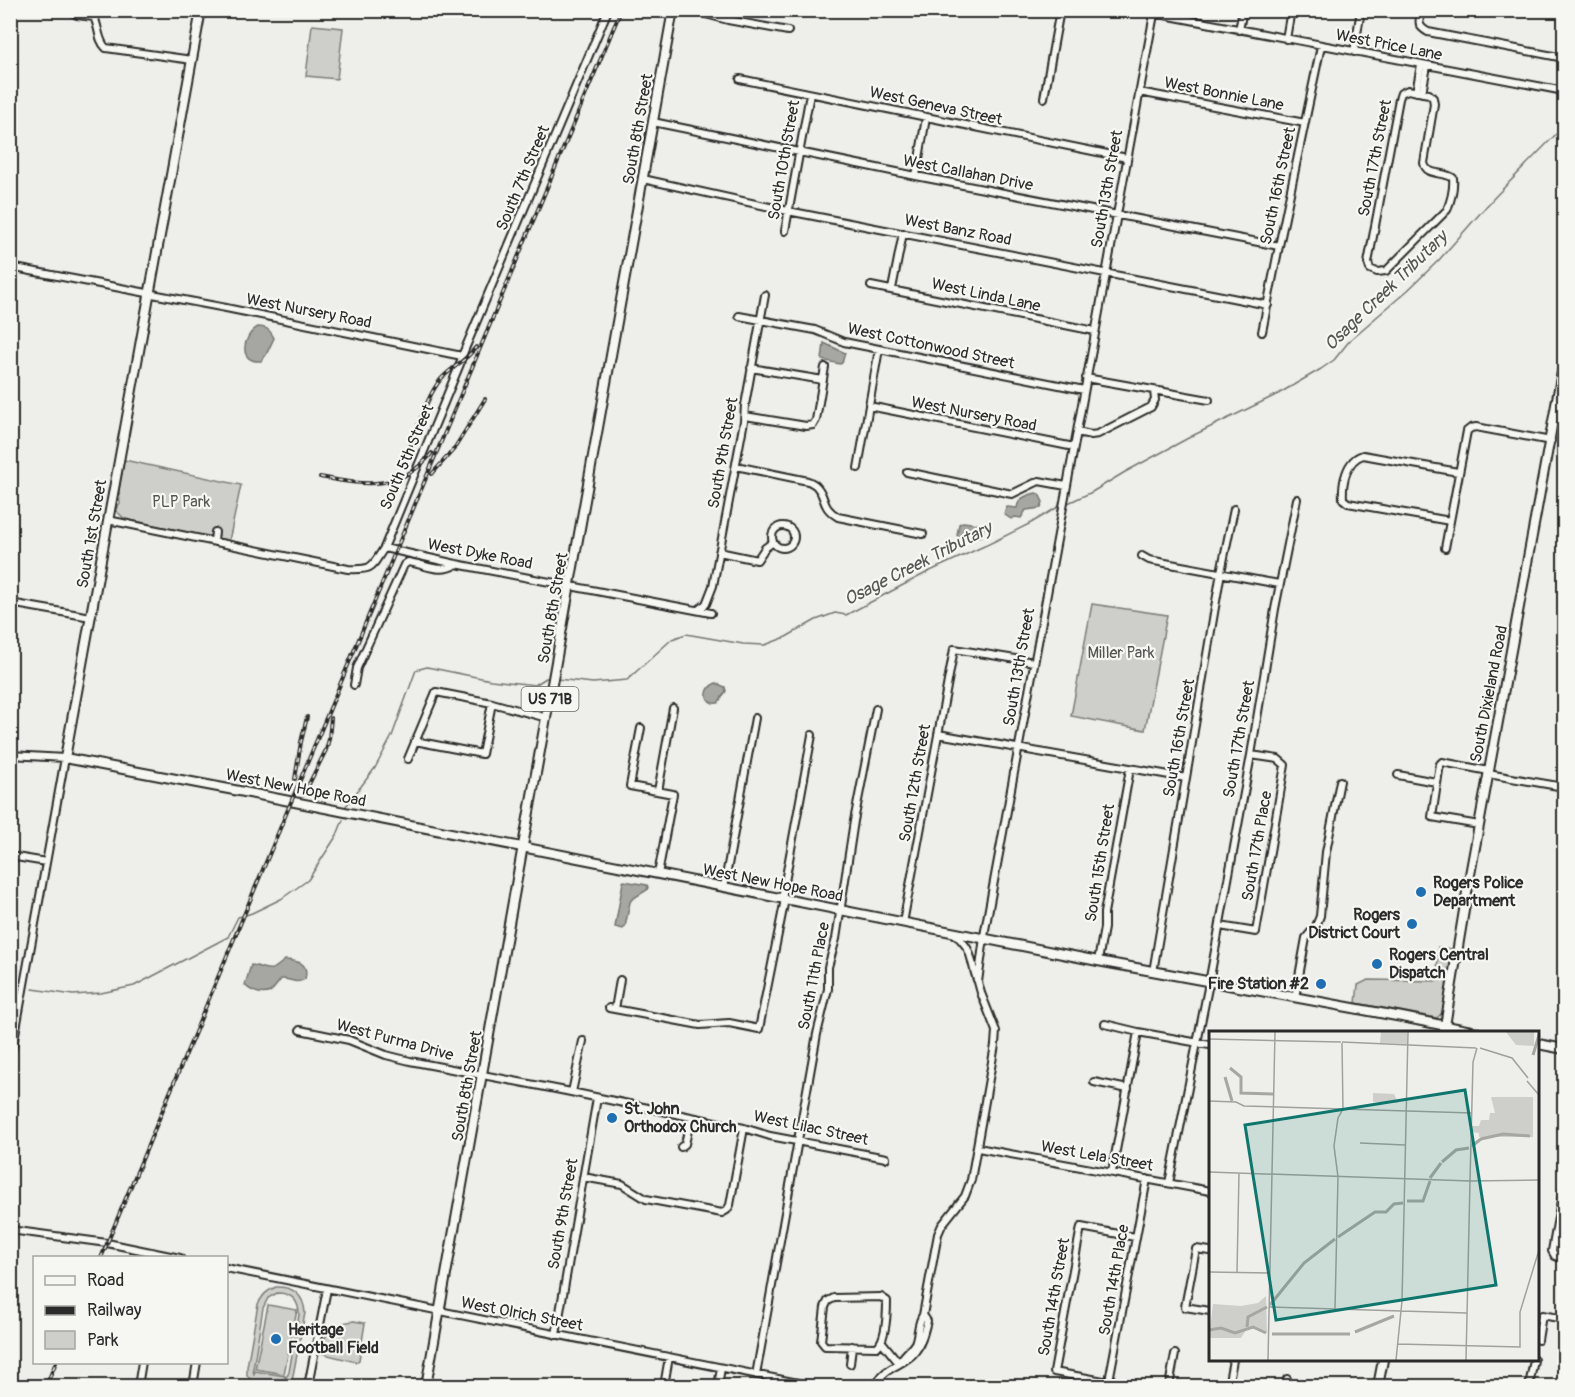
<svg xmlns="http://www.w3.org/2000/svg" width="1575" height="1397" viewBox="0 0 1575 1397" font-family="Pangolin,sans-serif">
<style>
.green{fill:#cececa;stroke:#7c7c7a;stroke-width:1.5;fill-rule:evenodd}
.water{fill:#a6a6a3;stroke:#757573;stroke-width:1.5}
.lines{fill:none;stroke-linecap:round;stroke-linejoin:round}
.stream{stroke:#757573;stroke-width:1.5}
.minor-casing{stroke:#2b2b2b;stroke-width:10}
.major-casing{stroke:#2b2b2b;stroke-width:12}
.minor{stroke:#f6f6f2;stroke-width:6}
.major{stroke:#f6f6f2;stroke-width:8}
.rail-casing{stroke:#2b2b2b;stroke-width:4}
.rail{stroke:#f6f6f2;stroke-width:1.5;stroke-dasharray:4.5;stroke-linecap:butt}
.poi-dot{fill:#1f6fb2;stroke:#f6f6f2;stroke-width:2}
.labels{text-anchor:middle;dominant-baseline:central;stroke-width:4.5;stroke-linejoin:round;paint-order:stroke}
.shield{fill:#f6f6f2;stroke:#686867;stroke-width:1.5}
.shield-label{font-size:15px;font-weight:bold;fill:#2b2b2b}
.street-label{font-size:16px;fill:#2b2b2b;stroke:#f6f6f2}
.park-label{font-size:16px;fill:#545453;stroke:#f6f6f2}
.poi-label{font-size:16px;font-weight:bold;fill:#2b2b2b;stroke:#f6f6f2;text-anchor:start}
.water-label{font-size:18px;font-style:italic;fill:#565655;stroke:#f6f6f2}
.inset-river{fill:none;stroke:#a6a6a3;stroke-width:3}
.inset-road{fill:none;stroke:#a0a09e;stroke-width:1.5}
.view{fill:#0f766e;fill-opacity:0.15;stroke:#0f766e;stroke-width:3}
.inset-edge{fill:none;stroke:#2b2b2b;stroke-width:3}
</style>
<rect width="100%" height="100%" fill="#eeeeea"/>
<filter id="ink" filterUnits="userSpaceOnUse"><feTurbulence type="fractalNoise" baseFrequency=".0167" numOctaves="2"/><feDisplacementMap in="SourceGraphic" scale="12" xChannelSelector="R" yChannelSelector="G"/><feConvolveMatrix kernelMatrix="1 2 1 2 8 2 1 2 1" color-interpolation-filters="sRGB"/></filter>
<g filter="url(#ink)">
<path class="green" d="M312,25L343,28L337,79L306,76Z
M124,460L241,485L229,541L125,519L115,510L120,503L119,490Z
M1092,604L1167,615L1145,730L1071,716Z
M1438,947L1452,949L1454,953L1442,1013L1437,1018L1356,1003L1358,985L1368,980L1437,981Z
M276,1287C294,1286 304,1296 305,1313L291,1386H255L247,1375V1367L258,1304C263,1295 266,1291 276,1287ZM277,1293C292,1293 299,1301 299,1315L289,1372L285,1380V1376L255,1371L254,1374L253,1369L263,1308L268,1298Z
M268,1305L297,1310L284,1374L255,1369Z
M354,1321L365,1323L359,1360L356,1362L320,1353C324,1332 332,1323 354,1321Z"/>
<path class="water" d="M258,327C267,327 270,330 274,338L266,355L261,361C237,363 243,335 258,327Z
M824,343L845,353L842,363L840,364L822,360Z
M1036,493L1039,494L1043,502L1041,508L1026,510L1021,518L1015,517L1011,519L1005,515L1004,513L1007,507L1017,508C1018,498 1027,495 1036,493Z
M963,522L979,524L984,526L982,536L960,539L957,535L959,524Z
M716,683L725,687L726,691L718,703C704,705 703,688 716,683Z
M624,881L647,885L648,887L647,890L632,899L630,902L625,927L623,929L615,927L623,882Z
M285,960C299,961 309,963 305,979C296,985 290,978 281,979C278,983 274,989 270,992C262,996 250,991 245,985L251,965C258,965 265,971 272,969C276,968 281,963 285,960Z"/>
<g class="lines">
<path class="stream" d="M1068,503L1092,492L1125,472L1194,435L1278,394L1321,369L1334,360L1351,339L1408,290L1439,260L1491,201L1564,126
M557,679L593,683L627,680L672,639L686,634L743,644L765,645L786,637L816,620L835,613L846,615L928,572L993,542L1031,523L1058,507
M346,806L375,768L392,736L416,670L427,667L491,680L535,685L546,678H551
M246,915L252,913L281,899L308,880L337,835L343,820
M33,989L73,995L101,993L134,986L228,937L238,917L242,916
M10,998L13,996"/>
<defs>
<path id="minor" d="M73,10L72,12L77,15L94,17C99,27 98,41 106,48L192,60
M691,10L728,20L788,31
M1138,10L1564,91
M1421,10C1419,22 1417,26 1428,32L1564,58
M1239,30L1243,10
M1286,39L1291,10
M1354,52L1361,10
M740,79L1127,158
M1408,90L1429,94L1433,98L1434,104L1424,163C1426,176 1443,171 1453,178C1454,188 1451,200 1447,210L1386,271L1377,272L1370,269L1368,263L1399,99L1401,93Z
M1139,92L1305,123
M1416,92L1421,65
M1422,93L1427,66
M1044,98L1060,10
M653,122L916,176L1279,246
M916,176L926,118
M643,179L788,211L1268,305
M785,231L810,94
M10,267L226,308L462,356
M871,286L1095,331
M892,289L903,233
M739,316L815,330L844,342L1084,390
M1262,332L1279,246L1321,46
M751,368L823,380
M1086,378L1209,400
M869,406L1074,447
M745,416L806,426L813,425L816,420L825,367
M1077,432L1091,435L1098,434L1151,407L1155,400L1154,391
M736,466L808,481C809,481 816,485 817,487C827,498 820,506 838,517L923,534
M858,468L879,349
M907,472L1012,494L1039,481L1066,486
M108,520L348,569C373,570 371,568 384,548L460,364L462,356L608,10
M1450,521L1348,503L1343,499C1342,483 1346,460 1363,455L1458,472
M772 537a11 11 0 1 1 22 0a11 11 0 1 1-22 0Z
M214,541L215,532
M384,548L456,564L711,613
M1445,548L1467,431L1471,428L1476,427L1551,441
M719,552L757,560L765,548L773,542
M1142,556L1149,560L1279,584
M10,603L91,617
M698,610L706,604L713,586L744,421L745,405L765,295
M354,685L357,668L404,565L408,562C424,564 441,575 456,564
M641,728L630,786L673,794L658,874
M938,734L1186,778
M415,741L482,754L492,703
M10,755L65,758L10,1062
M408,759L436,692L492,703L547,718
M1488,774L1564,787
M1398,775L1436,782
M658,791L673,708
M1479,825L1432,817L1440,764L1442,762L1489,771
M10,856L46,862
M724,887L755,718
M782,898L812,735
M903,923L954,649L1034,662
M1220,926L1256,932L1285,765L1278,759L1251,755
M954,933C974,951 969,957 977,980
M1098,961L1104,928V913L1130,769
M1153,972L1221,572L1234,509
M1295,998L1306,938L1316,926L1320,916L1326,852L1340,781
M609,1008L700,1025L729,1023L759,1029L785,899
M615,1009L620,980
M1105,1024L1138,1032L1210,1045
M300,1030L349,1040L386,1055L410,1061L566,1091L744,1128L770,1136L886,1158
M1094,1082L1128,1089
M572,1092L583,1041
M681,1147L685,1144L691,1117
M978,1148L1210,1191
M1112,1172L1138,1032
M583,1177L622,1184L646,1199L722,1213L727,1210L730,1205L744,1128
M1169,1183L1209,983L1251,755L1275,609L1297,499
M1564,1184L1552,1251L1555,1256L1564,1259
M10,1230L107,1243L180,1258
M1210,1251L1196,1249L1185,1307L1210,1311
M226,1268L813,1386
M881,1297L887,1301C887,1314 886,1339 877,1347L825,1346L821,1341L825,1307L828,1301L834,1298Z
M556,1335L597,1098
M1538,1340L1542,1315L1564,1319
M882,1342L899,1363
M899,1363C903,1355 910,1351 915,1343C919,1334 917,1323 923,1315L938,1234L942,1225L965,1196L971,1180L995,1045L996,1031L981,993L978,982L985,930L1154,14
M850,1364L852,1346
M756,1375L817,1034L828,989V967L836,939L854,821L876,709
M1109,1382L1054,1372L1081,1227L1135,1237
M138,1386L142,1362
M193,1386L197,1362
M308,1386L327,1289
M664,1386L669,1357
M718,1386L721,1368
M876,1386C884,1365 903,1367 915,1352C922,1343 924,1332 927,1321L923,1315
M1108,1386L1147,1179
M1169,1386L1175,1354
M1228,1386L1233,1360
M1286,1386L1287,1379
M1529,1386L1534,1360"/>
<path id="major" d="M201,10L65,758L234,790L1098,961L1402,1017L1476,1032
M1444,1032L1469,880L1564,361
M1538,1044L1564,1049
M426,1386L673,10
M1378,1386L1383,1360"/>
</defs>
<use href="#minor" class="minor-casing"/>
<use href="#major" class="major-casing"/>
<use href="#minor" class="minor"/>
<use href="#major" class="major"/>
<defs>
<path id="rail" d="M408,453C417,431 426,397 441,379C452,367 466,361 476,347
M432,474L454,449L485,399
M320,477C364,485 400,492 432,453
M295,779L301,742L307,717
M304,794L326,750L329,739L331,718
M101,1258L621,10
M46,1386L56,1362"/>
</defs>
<use href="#rail" class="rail-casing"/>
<use href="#rail" class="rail"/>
</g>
</g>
<g class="poi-dot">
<circle cx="1421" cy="892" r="6"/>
<circle cx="1412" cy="924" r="6"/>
<circle cx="1377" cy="964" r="6"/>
<circle cx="1321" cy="984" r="6"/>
<circle cx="612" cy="1118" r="6"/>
<circle cx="276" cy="1339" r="6"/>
</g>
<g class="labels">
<rect class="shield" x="521.5" y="687" width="57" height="24" rx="4.5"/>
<g class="shield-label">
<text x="550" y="699">US 71B</text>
</g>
<g class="street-label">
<text transform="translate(1389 45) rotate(11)">West Price Lane</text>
<text transform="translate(1224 94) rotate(11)">West Bonnie Lane</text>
<text transform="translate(936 106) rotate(12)">West Geneva Street</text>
<text transform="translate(638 129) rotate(-80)">South 8th Street</text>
<text transform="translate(1375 158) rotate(-79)">South 17th Street</text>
<text transform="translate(784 160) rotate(-80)">South 10th Street</text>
<text transform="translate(968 173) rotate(11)">West Callahan Drive</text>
<text transform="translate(523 178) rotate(-67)">South 7th Street</text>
<text transform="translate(1278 186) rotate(-78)">South 16th Street</text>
<text transform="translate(1107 189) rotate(-80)">South 13th Street</text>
<text transform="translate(958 230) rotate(11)">West Banz Road</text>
<text transform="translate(986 295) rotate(12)">West Linda Lane</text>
<text transform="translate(309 311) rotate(11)">West Nursery Road</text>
<text transform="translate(931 346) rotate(12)">West Cottonwood Street</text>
<text transform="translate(974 414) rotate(11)">West Nursery Road</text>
<text transform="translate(723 453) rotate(-80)">South 9th Street</text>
<text transform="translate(407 457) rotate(-67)">South 5th Street</text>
<text transform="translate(92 534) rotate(-80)">South 1st Street</text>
<text transform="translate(480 554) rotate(11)">West Dyke Road</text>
<text transform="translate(553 608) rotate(-80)">South 8th Street</text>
<text transform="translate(1019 667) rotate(-80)">South 13th Street</text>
<text transform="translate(1489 694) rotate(-79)">South Dixieland Road</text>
<text transform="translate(1179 738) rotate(-80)">South 16th Street</text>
<text transform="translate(1239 739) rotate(-80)">South 17th Street</text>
<text transform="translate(915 783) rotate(-80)">South 12th Street</text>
<text transform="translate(296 788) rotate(11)">West New Hope Road</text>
<text transform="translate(1257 846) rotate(-80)">South 17th Place</text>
<text transform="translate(1100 863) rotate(-81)">South 15th Street</text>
<text transform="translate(773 883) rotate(11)">West New Hope Road</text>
<text transform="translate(814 976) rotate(-79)">South 11th Place</text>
<text transform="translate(395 1040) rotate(15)">West Purma Drive</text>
<text transform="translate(467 1086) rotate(-80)">South 8th Street</text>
<text transform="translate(811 1128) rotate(12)">West Lilac Street</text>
<text transform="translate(1097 1156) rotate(10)">West Lela Street</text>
<text transform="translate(563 1214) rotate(-80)">South 9th Street</text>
<text transform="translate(1114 1280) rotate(-80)">South 14th Place</text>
<text transform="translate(1054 1297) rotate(-80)">South 14th Street</text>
<text transform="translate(522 1314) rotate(11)">West Olrich Street</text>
</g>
<g class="park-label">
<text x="181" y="502">PLP Park</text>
<text x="1121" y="653">Miller Park</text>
</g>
<g class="poi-label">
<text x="1433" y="883">Rogers Police<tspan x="1433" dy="18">Department</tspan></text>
<text x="1400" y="915" text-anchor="end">Rogers<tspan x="1400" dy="18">District Court</tspan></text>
<text x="1389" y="955">Rogers Central<tspan x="1389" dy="18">Dispatch</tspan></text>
<text x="1309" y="984" text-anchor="end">Fire Station #2</text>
<text x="624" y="1109">St. John<tspan x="624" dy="18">Orthodox Church</tspan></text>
<text x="288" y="1330">Heritage<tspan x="288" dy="18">Football Field</tspan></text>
</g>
<g class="water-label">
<text transform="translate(1386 291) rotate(-44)">Osage Creek Tributary</text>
<text transform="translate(918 564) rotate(-27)">Osage Creek Tributary</text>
</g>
</g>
<g transform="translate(1209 1031)">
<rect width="330" height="330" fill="#eeeeea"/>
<path d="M172,1H198V13L171,12ZM297,1H325V15L307,14ZM164,62L185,63L189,72L164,71ZM282,66H324V106H270V102L263,101V95H270L272,89H280L281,82H286ZM57,265L58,302L39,296L32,307H0L4,273L32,275L49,272Z" fill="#cececa"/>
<path class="inset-river" d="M324,24L330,4M21,37L32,46V62L64,63M16,46L23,70M263,115L272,108L294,103L321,105M233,131L247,119L260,117M221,147L232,132M198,170H214L221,150M129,206L166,181H177L185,173L194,172M61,274L95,232L126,208M38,296L39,286L58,276M0,299L12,297L26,302L44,296L57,302M146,301L185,285M63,303H141"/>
<path class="inset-road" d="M0,8L132,11M133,11L267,17M268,17L264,31L261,150L330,149M271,17L303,27L319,47M318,50L330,64M0,70L27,71L35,75L263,82M151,112L196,114M0,141L261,150L257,329M0,241L61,242M28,241L30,142M60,276L258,282M126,278L129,146L125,115L129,87L134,78L133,12M189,313L311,316V281L330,219M59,329L66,1M187,329L193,270L199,1"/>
<path class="view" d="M256,59L287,254L67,289L36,94Z"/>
<rect width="330" height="330" class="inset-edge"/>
</g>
<rect width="1575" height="1397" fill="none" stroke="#f6f6f2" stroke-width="36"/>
<rect x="18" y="18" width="1539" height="1361" fill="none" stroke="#2b2b2b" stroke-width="2" filter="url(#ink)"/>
<rect x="33" y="1256" width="195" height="108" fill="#f6f6f2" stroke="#a5a5a2" stroke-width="1.5"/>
<rect x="45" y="1276" width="30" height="9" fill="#f6f6f2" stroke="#a5a5a2" stroke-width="1.5"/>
<text x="87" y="1286" font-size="18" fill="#2b2b2b">Road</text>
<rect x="45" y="1306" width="30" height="9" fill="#2b2b2b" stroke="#a5a5a2" stroke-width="1.5"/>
<text x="87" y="1316" font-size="18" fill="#2b2b2b">Railway</text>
<rect x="45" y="1331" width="30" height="18" fill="#cececa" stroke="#a5a5a2" stroke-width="1.5"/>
<text x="87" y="1346" font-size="18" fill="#2b2b2b">Park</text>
</svg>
